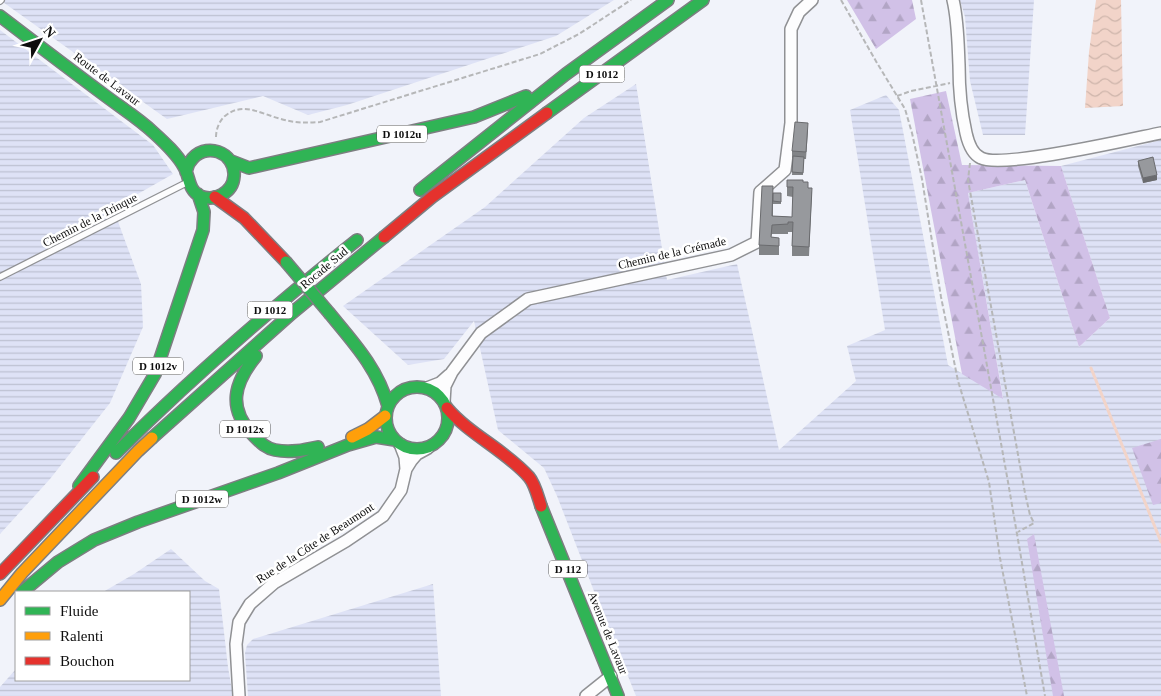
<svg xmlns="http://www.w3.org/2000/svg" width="1161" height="696" viewBox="0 0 1161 696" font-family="Georgia,serif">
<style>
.farmland{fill:url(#farmland-rules)}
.forest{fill:url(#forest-firs)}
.water{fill:url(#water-waves)}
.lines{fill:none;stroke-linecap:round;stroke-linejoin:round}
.stream{stroke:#f2d4c9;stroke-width:3}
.lane-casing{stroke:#909194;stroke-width:8}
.street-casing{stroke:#909194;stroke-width:14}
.fast-casing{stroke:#7d7e81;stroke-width:14}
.slow-casing{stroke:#7d7e81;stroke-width:14}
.jam-casing{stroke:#7d7e81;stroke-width:14}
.path{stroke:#b6b7b8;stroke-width:2;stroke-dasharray:5 2.5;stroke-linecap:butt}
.lane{stroke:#fdfdfe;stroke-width:5.5}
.street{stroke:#fdfdfe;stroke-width:11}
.fast{stroke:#30b455;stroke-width:11}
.slow{stroke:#ff9f0a;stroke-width:11}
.jam{stroke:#e5322d;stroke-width:11}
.fast-bridge-casing{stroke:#7d7e81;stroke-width:14;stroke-linecap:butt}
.fast-bridge{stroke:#30b455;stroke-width:11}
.wall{fill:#828487}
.shaded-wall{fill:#6a6b6e}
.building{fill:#97999d;stroke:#6a6b6e}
.labels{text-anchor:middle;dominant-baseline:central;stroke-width:5;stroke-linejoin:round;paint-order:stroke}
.shield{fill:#fff;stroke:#565656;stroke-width:1}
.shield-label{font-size:11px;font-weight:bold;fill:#0d0d0d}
.street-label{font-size:12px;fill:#0d0d0d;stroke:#fff}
</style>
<defs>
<pattern id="farmland-rules" width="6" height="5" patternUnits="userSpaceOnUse" patternTransform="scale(1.25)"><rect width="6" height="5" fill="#dee2f6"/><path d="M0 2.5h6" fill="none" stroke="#bdc1d2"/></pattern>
<pattern id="forest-firs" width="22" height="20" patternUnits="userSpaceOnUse" patternTransform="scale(1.25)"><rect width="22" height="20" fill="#d1c1e7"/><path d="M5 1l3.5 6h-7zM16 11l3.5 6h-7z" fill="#b2a5c5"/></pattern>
<pattern id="water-waves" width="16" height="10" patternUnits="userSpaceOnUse" patternTransform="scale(1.25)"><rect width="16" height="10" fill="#f2d4c9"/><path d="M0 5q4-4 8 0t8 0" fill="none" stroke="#ceb5ab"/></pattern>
</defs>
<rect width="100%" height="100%" fill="#f1f3fa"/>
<path class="farmland" d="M0,0H614L556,36L347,105L308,115L263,96L167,119Z
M960,0H1034L1025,135H983L970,81L965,17Z
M0,30L153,145L173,174L113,208L141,284L143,327L110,403L50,479L0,534Z
M636,84L667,280L737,264L779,450L856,381L847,346L885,330L850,110L886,95L899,110L948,365L1003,398L968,193L1025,180L1079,347L1110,318L1061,166L1161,140V696H636L606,622L557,496L544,468L498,430L474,321L444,359L408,365L343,306L485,207L584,118Z
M171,549L205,581L219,589L228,667L233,696H0V687L16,669V680H189V592H103L134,574Z
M433,584L441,696H248L245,653L247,645L253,639Z"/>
<path class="forest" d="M847,0H912L916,19L876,49Z
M946,91L962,165L1061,166L1110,318L1079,347L1025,180L968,193L1003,399L962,374L910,99Z
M1161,439V503L1153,505L1132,448Z
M1034,534L1064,696H1053L1027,539Z"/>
<path class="water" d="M1096,0H1121L1123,106L1085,108L1089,52Z"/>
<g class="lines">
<path class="stream" d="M1091,368L1161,542"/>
<defs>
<path id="lane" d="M0,1L1,0
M0,277L186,183"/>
<path id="street" d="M953,0C958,21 958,43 959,65C959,87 961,111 966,133C968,142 972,154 981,158C1002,169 1131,139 1161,133
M427,388L440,383L449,375
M444,402L445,386L452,372L481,333L528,299L731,255L757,242L760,192L785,170L791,123V29L799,12L812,0
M400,444L405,457L406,469
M239,696L236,644L239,622L250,604L274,583L346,541L383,516L401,490L406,469L411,461L417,454L428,448
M586,696L611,676"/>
<path id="fast" d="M0,16C34,42 68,68 103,94C120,107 138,118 154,133C165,143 177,154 184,167C190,177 188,190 200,196C214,202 233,193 234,176C236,152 204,140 190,162C188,164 187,169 186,172
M547,113L703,0
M231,161L249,168L474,117L526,96
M420,190L566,74L668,0
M330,314C354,343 378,369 388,406
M256,356C234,383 227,408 253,435C260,442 265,448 275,450C290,453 304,450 318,447
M386 418a31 31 0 1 1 62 0a31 31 0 1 1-62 0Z
M152,438L292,313L384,237
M116,453C192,377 273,307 357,240
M79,486L129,418L155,374L203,230L204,212L198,194
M541,506L618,696
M22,592L58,562L94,540L138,522L278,473L348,445L376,437L395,440"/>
<path id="slow" d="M352,437L368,429L385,416
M0,600L22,573L138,451L152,438"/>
<path id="jam" d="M215,197L244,218L286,262
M384,237L432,197L547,113
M447,408C470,435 505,450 529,477C535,484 538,497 541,506
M0,574L93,477"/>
</defs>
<use href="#lane" class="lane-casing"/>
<use href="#street" class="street-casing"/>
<use href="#fast" class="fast-casing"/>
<use href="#slow" class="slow-casing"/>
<use href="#jam" class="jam-casing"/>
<path class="path" d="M841,0L877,63L905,109L912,133L922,179L941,297L958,381L989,482L1000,558L1027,696
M921,0L1008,482L1045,696
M897,96L911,91L950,83
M216,137C216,130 219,121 225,116C243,101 261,114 281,119C294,123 306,123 320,122L540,54L579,34L631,0
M970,163L968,180L1025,493L1030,515L1034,523L1018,532"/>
<use href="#lane" class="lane"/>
<use href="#street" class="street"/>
<use href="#fast" class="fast"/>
<use href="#slow" class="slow"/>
<use href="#jam" class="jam"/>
<defs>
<path id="fast-bridge" d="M286,262L330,314"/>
</defs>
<use href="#fast-bridge" class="fast-bridge-casing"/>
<use href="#fast-bridge" class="fast-bridge"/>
</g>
<path class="wall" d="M808,130L806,159H804L803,175H792L793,158H792V151Z
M1138,161L1157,180L1143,183L1138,166Z
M787,180L803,182L812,192L809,256H792V232H788V234H772L771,237L779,238V255H759V245L773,193H781V204H773V216L792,217L793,197L787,196Z"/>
<path class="shaded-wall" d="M1157,175V180L1143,183V178Z"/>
<path class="building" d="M795,122L808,123L806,152L792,151Z
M793,156L804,157L803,173L792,172Z
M1153,157L1157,175L1143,178L1138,161Z
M787,180H803V182H808V188H812L809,247L792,246L793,222H788V224L772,225L771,237L779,238V246L759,245L762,186H773L772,216L792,217L793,187H787Z
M773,193H781V202L773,201Z"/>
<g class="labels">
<g class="shield">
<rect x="579.5" y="65.5" width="45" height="17" rx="4"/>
<rect x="377" y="125.5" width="50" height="17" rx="4"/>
<rect x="247.5" y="301.5" width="45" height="17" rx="4"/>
<rect x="133" y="357.5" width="50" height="17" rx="4"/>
<rect x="220" y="420.5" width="50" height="17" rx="4"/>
<rect x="176" y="490.5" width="52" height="17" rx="4"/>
<rect x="549" y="560.5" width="38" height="17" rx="4"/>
</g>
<g class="shield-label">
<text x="602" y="74">D 1012</text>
<text x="402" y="134">D 1012u</text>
<text x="270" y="310">D 1012</text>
<text x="158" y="366">D 1012v</text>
<text x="245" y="429">D 1012x</text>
<text x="202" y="499">D 1012w</text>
<text x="568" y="569">D 112</text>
</g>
<g class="street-label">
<text transform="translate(107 79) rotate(37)">Route de Lavaur</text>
<text transform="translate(90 220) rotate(-27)">Chemin de la Trinque</text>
<text transform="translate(672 253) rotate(-13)">Chemin de la Crémade</text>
<text transform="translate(324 268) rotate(-40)">Rocade Sud</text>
<text transform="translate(315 543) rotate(-33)">Rue de la Côte de Beaumont</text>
<text transform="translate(608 633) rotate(68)">Avenue de Lavaur</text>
</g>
</g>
<rect x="15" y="591" width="175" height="90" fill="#ffffff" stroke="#9e9e9e"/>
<rect x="25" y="607" width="25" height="8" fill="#30b455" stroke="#9e9e9e"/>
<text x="60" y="616" font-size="15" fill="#0d0d0d">Fluide</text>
<rect x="25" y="632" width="25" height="8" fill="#ff9f0a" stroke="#9e9e9e"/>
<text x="60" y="641" font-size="15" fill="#0d0d0d">Ralenti</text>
<rect x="25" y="657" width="25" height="8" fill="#e5322d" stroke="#9e9e9e"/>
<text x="60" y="666" font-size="15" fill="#0d0d0d">Bouchon</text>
<g transform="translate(40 40) rotate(50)" stroke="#ffffff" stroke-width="4" paint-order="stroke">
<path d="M0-4L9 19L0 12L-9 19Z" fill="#0d0d0d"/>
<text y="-8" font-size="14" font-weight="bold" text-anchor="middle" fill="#0d0d0d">N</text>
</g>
</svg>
